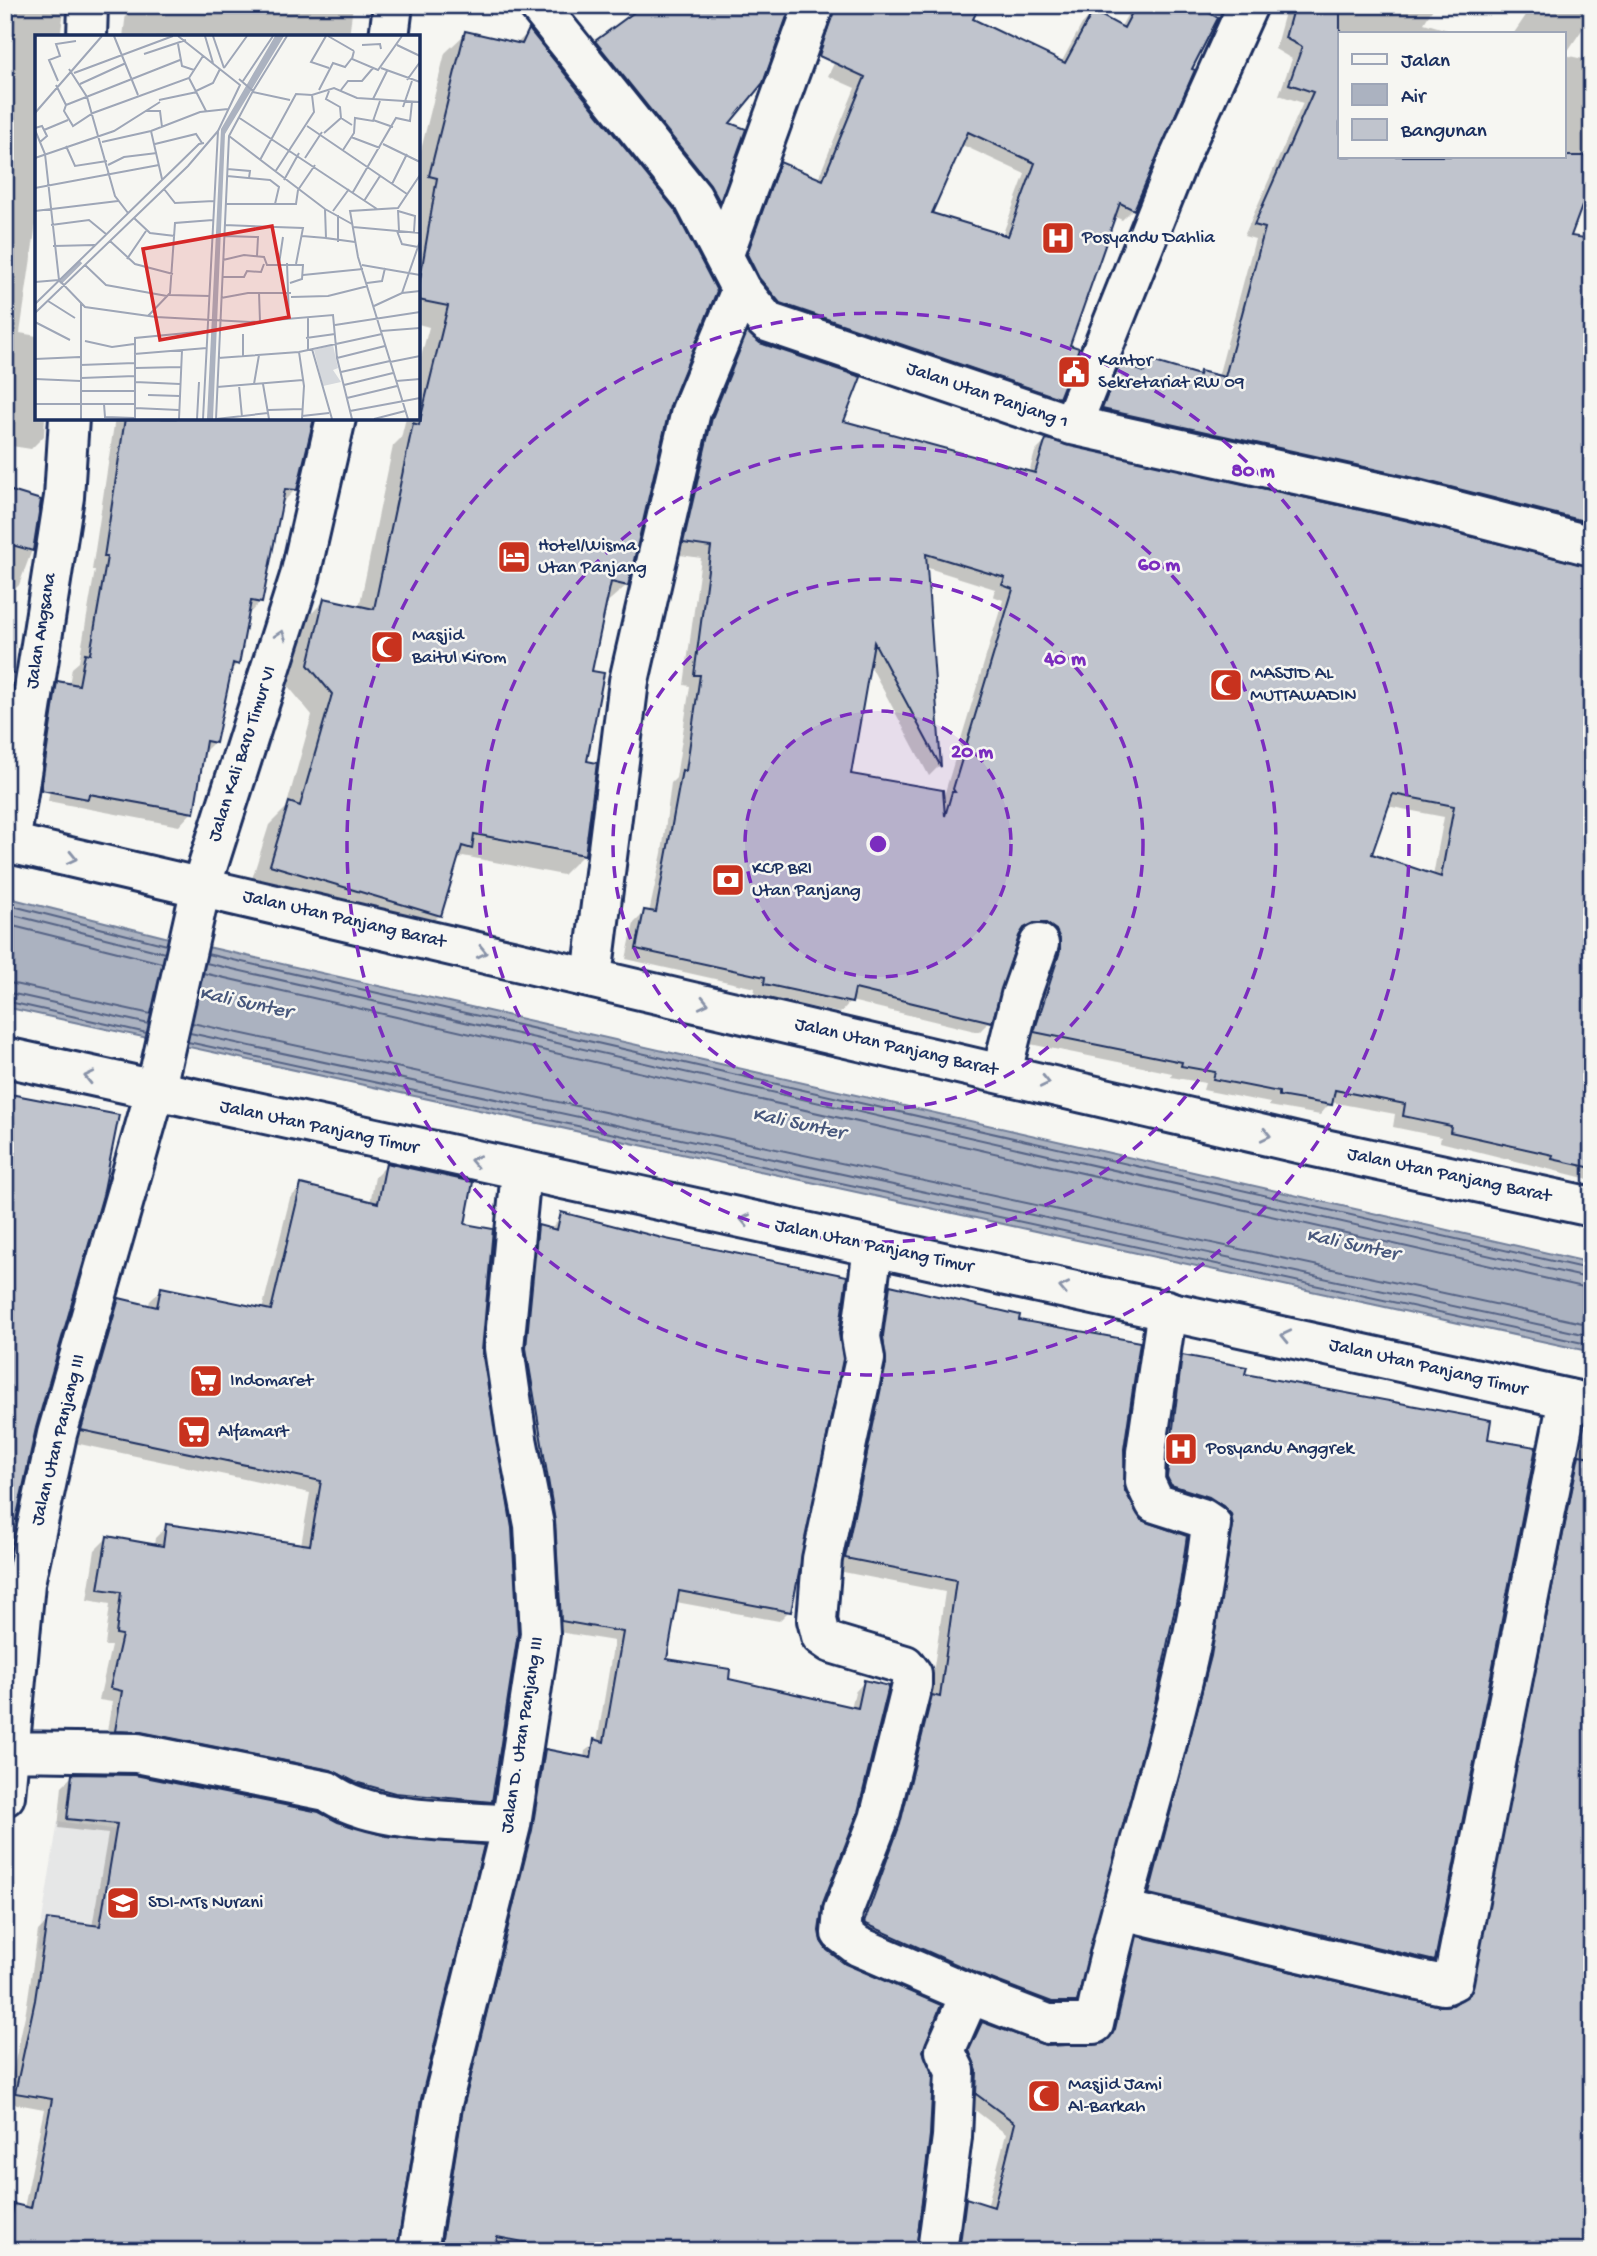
<svg xmlns="http://www.w3.org/2000/svg" width="1597" height="2256" viewBox="0 0 1597 2256" font-family="'Gochi Hand',sans-serif">
<style>
.built{fill:#e6e7e7}
.water{fill:#abb2c0;stroke:#717e99;stroke-width:2}
.shadow{fill:#0003;fill-rule:evenodd}
.lines{fill:none;stroke-linecap:round;stroke-linejoin:round}
.shore{stroke:#556385;stroke-width:2}
.building{fill:#c0c4cd;stroke:#1b2f5e;stroke-width:2;fill-rule:evenodd}
.street-casing{stroke:#1b2f5e;stroke-width:44}
.secondary-casing{stroke:#1b2f5e;stroke-width:44}
.primary-casing{stroke:#1b2f5e;stroke-width:44}
.street{stroke:#f6f6f2;stroke-width:38}
.secondary{stroke:#f6f6f2;stroke-width:38}
.primary{stroke:#f6f6f2;stroke-width:38}
.oneway{stroke:#8892a8}
.ring{fill:none;stroke:#7b2cbf;stroke-width:3.5;stroke-dasharray:12 9}
.labels{text-anchor:middle;dominant-baseline:central;stroke-width:5;stroke-linejoin:round;paint-order:stroke}
.poi-label{font-size:19px;fill:#1b2f5e;stroke:#f6f6f2;text-anchor:start}
.street-label{font-size:19px;fill:#1b2f5e;stroke:#f6f6f2}
.water-label{font-size:21px;font-style:italic;fill:#46567b;stroke:#f6f6f2}
.inset-river{fill:none;stroke:#abb2c0;stroke-width:3.5}
.inset-road{fill:none;stroke:#9ea6b7;stroke-width:2}
.view{fill:#d62828;fill-opacity:0.15;stroke:#d62828;stroke-width:3.5}
.inset-edge{fill:none;stroke:#1b2f5e;stroke-width:3.5}
.centre{fill:#7b2cbf;stroke:#f6f6f2;stroke-width:3.5}
.ring-label{font-size:21px;text-anchor:middle;font-weight:bold;fill:#7b2cbf;stroke:#f6f6f2;stroke-width:5;stroke-linejoin:round;paint-order:stroke}
</style>
<rect width="100%" height="100%" fill="#f6f6f2"/>
<filter id="ink" filterUnits="userSpaceOnUse"><feTurbulence type="fractalNoise" baseFrequency=".0143" numOctaves="2"/><feDisplacementMap in="SourceGraphic" scale="14" xChannelSelector="R" yChannelSelector="G"/><feConvolveMatrix kernelMatrix="1 2 1 2 8 2 1 2 1" color-interpolation-filters="sRGB"/></filter>
<g filter="url(#ink)">
<path class="built" d="M58,1821L165,1837L163,1970L37,1951Z"/>
<path class="water" d="M5,897L177,940L1592,1263V1352L5,1007Z"/>
<path class="shadow" d="M5,5H65L60,37H37V217L20,333L37,336V418H45L44,436L31,449L5,445Z
M127,5H353L349,37H123Z
M862,5L971,20L1061,63L1082,24L1093,13L1120,28L1133,5H1191L1190,69L1133,209L1122,220L1113,216L1068,346L1058,397L1047,408L769,314L737,266L770,175L781,165L818,179L855,88L828,76ZM960,144L1025,174L1002,236L930,214Z
M1287,5H1431L1434,7L1424,23L1458,33H1340V156H1564V33H1514L1533,5H1592V15L1565,55L1592,61V184L1588,183L1547,297L1592,312V538L1092,420L1110,376L1121,365L1138,372L1148,362L1197,377L1201,373L1218,377L1255,239L1244,236L1303,103L1279,95L1292,59L1275,49Z
M529,32L668,406L627,585L604,605L590,672L584,854L563,875L463,856L454,864L439,915L419,936L250,885L269,825L286,808L312,715L288,686L304,621L325,600L359,608L393,446L401,438L406,418H418V368L429,327L418,324V162L445,53L466,33L516,44Z
M596,43L727,123L744,130L718,201L705,214L583,57Z
M747,335L841,422L1029,473L1035,452L1046,441L1592,569V1180L1440,1142L1441,1137L1393,1127L1395,1114L1331,1102L1320,1115L1269,1106L1270,1103L1203,1090L1205,1083L1171,1077L1172,1073L1025,1043L1034,934L1017,935L990,1021L979,1032L851,1001L840,1013L754,995L755,988L626,959L634,923L645,912L649,913L662,853L671,783L676,778L690,686L684,685L701,558L673,554L702,430L737,345ZM925,567L995,589L993,596L1003,600L942,802L849,776L869,663L929,776L939,766ZM1387,806L1444,817L1433,876L1370,855Z
M115,418H312L295,490L282,503L260,602L247,616L237,664L229,672L214,742L202,754L192,812L179,826L48,801L52,778L33,774L45,696L58,683L69,685L72,668L79,662L95,570H92Z
M5,491L32,550L19,585L6,598Z
M5,1095L34,1429L5,1562Z
M387,1165L463,1225L481,1351L491,1801L479,1813L105,1742L112,1702L99,1700L111,1646H105L110,1604L87,1600L95,1550L107,1538L154,1546L155,1538L167,1526L301,1545L310,1493L70,1442L107,1312L119,1300L148,1307L150,1301L162,1289L262,1310L290,1198L302,1186L370,1203L375,1177Z
M562,1214L789,1611L779,1621L676,1602L665,1660L727,1681L851,1708L855,1692L864,1682L817,1932L826,1951L921,2051L914,2251H487V2246L435,2236L454,2120L535,1760L545,1750L584,1758L585,1751L597,1742L614,1641L552,1631L517,1358L529,1237L539,1227L551,1230Z
M891,1287L1017,1322L1123,1449L1075,2001L1062,2014L853,1935L920,1710L929,1700L945,1592L833,1570L878,1299Z
M1183,1357L1243,1376L1433,1960L1423,1970L1139,1904L1223,1538L1161,1495L1173,1367Z
M1583,1441L1592,1443V2251H951L957,2210L967,2200L987,2207L1006,2134L967,2104L960,2061L972,2034L982,2024L1047,2048L1102,2045L1128,1948L1138,1938L1440,2008L1453,2007L1462,2001L1573,1451Z
M72,1776L419,2098L5,2251V2216L15,2206L24,2208L44,2109L6,2102L26,2011L38,1931L48,1921L92,1927L108,1834L58,1828L62,1786Z"/>
<g class="lines">
<path class="shore" d="M5,904L167,945
M5,913L165,953
M5,924L162,963
M207,954L1592,1270
M206,963L1592,1279
M203,973L1592,1289
M5,982L151,1014
M5,992L149,1024
M5,1001L147,1033
M192,1023L1592,1325
M190,1033L1592,1336
M188,1042L1592,1345"/>
</g>
<path class="building" d="M644,5H791L763,83L730,123L746,129L720,202L710,184L595,41Z
M835,5H980L973,19L1065,63L1093,11L1124,28L1136,5H1195L1218,18L1192,69L1195,70L1134,210L1120,203L1070,345L1079,348L1059,398L780,303L759,278L747,254L780,162L823,180L865,77L819,56ZM968,132L1035,163L1008,236L932,213Z
M1294,5H1340V156H1592V179L1571,236L1592,239V523L1419,479L1102,409L1120,363L1144,372L1148,360L1199,375L1200,371L1225,377L1265,228L1254,225L1313,92L1289,84L1302,47L1285,38Z
M529,29L675,210L717,291L670,406L628,586L611,582L592,671L604,673L587,761L597,763L585,855L474,834L472,849L462,846L441,916L270,865L289,802L300,806L332,694L308,665L324,598L374,609L413,423L419,425L448,306L418,300V291L437,178L429,176L465,31L522,44Z
M747,332L760,343L861,377L844,421L1035,473L1046,439L1409,521L1592,567V1168L1552,1159L1553,1155L1450,1132L1451,1126L1403,1116L1405,1104L1335,1090L1332,1105L1279,1096V1092L1213,1079L1215,1072L1181,1066L1182,1062L1034,1032L1060,951V939L1056,930L1046,923H1034L1024,928L1019,936L992,1022L855,989L852,1003L764,984L765,977L636,949L644,910L656,912L682,770L686,771L700,675H694L711,547L683,543L712,418ZM926,554L1005,578L1002,585L1013,589L953,789L955,792H952L945,816L943,790L851,774L874,642L941,767ZM1393,794L1454,806L1441,877L1372,854Z
M125,418H314L297,490L285,489L262,603L251,601L239,665L233,663L216,743L206,741L194,813L89,794L88,799L41,790L57,681L79,685L85,653L90,654L107,557H104Z
M5,489L41,500L33,551L5,543Z
M5,671L15,673L5,732Z
M5,1093L119,1115L103,1195L36,1428L16,1520L5,1519Z
M386,1163L473,1182L465,1224L493,1229L482,1351L512,1528L518,1633L492,1802L395,1793L355,1782L331,1770L141,1732L115,1731L122,1691L110,1688L122,1635L116,1634L121,1592L98,1589L107,1536L163,1546L166,1524L310,1545L321,1481L81,1430L119,1298L157,1307L161,1287L271,1310L301,1184L378,1203Z
M561,1212L666,1239L847,1276L839,1334L843,1359L791,1612L679,1591L667,1659L730,1669L729,1679L858,1708L864,1680L889,1686L858,1812L823,1903L819,1931L821,1941L827,1950L845,1964L941,2005L923,2051L933,2076L930,2135L916,2251H571L497,2237L495,2251H440L463,2108L532,1830L545,1749L591,1758L594,1739L604,1742L623,1632L561,1621L555,1521L526,1348L538,1225L557,1230Z
M890,1285L1020,1315L1019,1320L1140,1342L1124,1449L1125,1491L1141,1520L1187,1536L1180,1584L1154,1708L1077,2002H1052L978,1974L864,1923L900,1824L932,1695L940,1697L956,1580L845,1558L886,1364L883,1336Z
M1182,1355L1247,1367L1245,1374L1491,1420L1488,1439L1536,1447L1435,1961L1149,1894L1211,1656L1233,1527L1231,1514L1223,1506L1209,1497L1171,1485L1167,1477Z
M1579,1455L1592,1457V2251H959L966,2198L994,2207L1015,2123L976,2094L977,2071L969,2050L982,2022L1048,2046L1104,2043L1115,2029L1137,1936L1440,2006L1453,2005L1470,1994Z
M72,1774L135,1775L319,1812L338,1822L386,1836L484,1845L421,2099L397,2251H5L14,2204L31,2208L52,2099L15,2093L35,2000L47,1919L100,1926L117,1824L67,1819Z"/>
<g class="lines">
<defs>
<path id="street" d="M538,5L693,198L741,290L767,322L1072,425L1414,500L1592,546
M87,37L88,5
M724,254L814,5
M1072,425L1179,158L1248,5
M10,844L64,497L69,418
M592,977L629,681L691,411L741,290
M1002,1072L1021,995L1039,944
M873,1248L861,1337L865,1359L822,1559L817,1620L821,1636L831,1643L905,1665L912,1674V1685L879,1819L843,1911L841,1933L858,1946L970,1994
M11,1751L137,1753L327,1791C372,1824 456,1820 511,1825
M5,1796L25,1583L57,1434L155,1092
M1122,1910L1419,1980L1444,1985L1453,1981L1568,1399
M418,2251L442,2104L511,1825L540,1634L534,1525L517,1439L504,1348L521,1171
M937,2251L952,2137L955,2071L945,2051L970,1994L1048,2024H1094C1129,1856 1192,1695 1211,1524L1202,1518L1155,1503L1145,1482L1146,1452L1167,1310"/>
<path id="secondary" d="M389,37L393,5
M155,1092L201,887L300,576L336,418"/>
<path id="primary" d="M5,842L1315,1147L1592,1207
M5,1057L1592,1404"/>
</defs>
<use href="#street" class="street-casing"/>
<use href="#secondary" class="secondary-casing"/>
<use href="#primary" class="primary-casing"/>
<use href="#street" class="street"/>
<use href="#secondary" class="secondary"/>
<use href="#primary" class="primary"/>
</g>
<defs><path id="oneway-chevron" d="M-2-3.5L2.5 0L-2 3.5" fill="none" stroke-width="1.6" stroke-linecap="round" stroke-linejoin="round" transform="scale(1.75)"/></defs>
<g class="oneway">
<use href="#oneway-chevron" transform="translate(281 635) rotate(-72)"/>
<use href="#oneway-chevron" transform="translate(72 858) rotate(13)"/>
<use href="#oneway-chevron" transform="translate(482 952) rotate(13)"/>
<use href="#oneway-chevron" transform="translate(704 1003) rotate(13)"/>
<use href="#oneway-chevron" transform="translate(89 1077) rotate(-167)"/>
<use href="#oneway-chevron" transform="translate(1045 1082) rotate(13)"/>
<use href="#oneway-chevron" transform="translate(1266 1135) rotate(13)"/>
<use href="#oneway-chevron" transform="translate(475 1161) rotate(-168)"/>
<use href="#oneway-chevron" transform="translate(745 1220) rotate(-168)"/>
<use href="#oneway-chevron" transform="translate(1064 1288) rotate(-168)"/>
<use href="#oneway-chevron" transform="translate(1286 1336) rotate(-167)"/>
</g>
</g>
<circle cx="878" cy="844" r="133" fill="#7b2cbf" fill-opacity=".12"/>
<g class="ring">
<circle cx="878" cy="844" r="133"/>
<circle cx="878" cy="844" r="265"/>
<circle cx="878" cy="844" r="398"/>
<circle cx="878" cy="844" r="531"/>
</g>
<defs>
<symbol id="hospital-square" viewBox="-11 -11 22 22"><rect x="-9" y="-9" width="18" height="18" rx="4" fill="#c8321e" stroke="#f6f6f2"/><path d="M-5-5h3v3.5h4V-5h3V5h-3V1.5h-4V5h-3Z" fill="#fff"/></symbol>
<symbol id="civic-square" viewBox="-11 -11 22 22"><rect x="-9" y="-9" width="18" height="18" rx="4" fill="#c8321e" stroke="#f6f6f2"/><path d="M-.6-6.5H3V-4.5H.6V-3L4-1V1h2V6H-6V1h2V-1L-.6-3ZM-1.2 2.5V6h2.4V2.5Z" fill="#fff"/></symbol>
<symbol id="hotel-square" viewBox="-11 -11 22 22"><rect x="-9" y="-9" width="18" height="18" rx="4" fill="#c8321e" stroke="#f6f6f2"/><path d="M-6-4.5h1.5V1H6V5H4.5V3h-9V5H-6ZM-4 0a1.8 1.8 0 1 1 3.6 0ZM.5 0V-2.5h3Q6-2.5 6 0Z" fill="#fff"/></symbol>
<symbol id="mosque-square" viewBox="-11 -11 22 22"><rect x="-9" y="-9" width="18" height="18" rx="4" fill="#c8321e" stroke="#f6f6f2"/><path d="M3.5-4.9A6 6 0 1 0 3.5 4.9A5 5 0 1 1 3.5-4.9Z" fill="#fff"/></symbol>
<symbol id="bank-square" viewBox="-11 -11 22 22"><rect x="-9" y="-9" width="18" height="18" rx="4" fill="#c8321e" stroke="#f6f6f2"/><path d="M-6-4H6V4H-6ZM0-2.3a2.3 2.3 0 1 0 0 4.6a2.3 2.3 0 1 0 0-4.6Z" fill="#fff"/></symbol>
<symbol id="supermarket-square" viewBox="-11 -11 22 22"><rect x="-9" y="-9" width="18" height="18" rx="4" fill="#c8321e" stroke="#f6f6f2"/><path d="M-6-5.5h2.5l.6 2H6L4.5 2H-2.5L-4.4-4H-6ZM-1.5 3.2a1.3 1.3 0 1 0 .1 0ZM3 3.2a1.3 1.3 0 1 0 .1 0Z" fill="#fff"/></symbol>
<symbol id="school-square" viewBox="-11 -11 22 22"><rect x="-9" y="-9" width="18" height="18" rx="4" fill="#c8321e" stroke="#f6f6f2"/><path d="M0-5L7-2L0 1L-7-2ZM-4 1L0 2.5L4 1V4Q0 6-4 4Z" fill="#fff"/></symbol>
</defs>
<g fill-rule="evenodd">
<use href="#hospital-square" x="1039" y="219" width="38" height="38"/>
<use href="#civic-square" x="1055" y="353" width="38" height="38"/>
<use href="#hotel-square" x="495" y="538" width="38" height="38"/>
<use href="#mosque-square" x="368" y="628" width="38" height="38"/>
<use href="#mosque-square" x="1207" y="666" width="38" height="38"/>
<use href="#bank-square" x="709" y="861" width="38" height="38"/>
<use href="#supermarket-square" x="187" y="1362" width="38" height="38"/>
<use href="#supermarket-square" x="175" y="1413" width="38" height="38"/>
<use href="#hospital-square" x="1162" y="1430" width="38" height="38"/>
<use href="#school-square" x="104" y="1884" width="38" height="38"/>
<use href="#mosque-square" x="1025" y="2077" width="38" height="38"/>
</g>
<g class="labels">
<g class="poi-label">
<text x="1082" y="238">Posyandu Dahlia</text>
<text x="1098" y="361">Kantor<tspan x="1098" dy="22">Sekretariat RW 09</tspan></text>
<text x="538" y="546">Hotel/Wisma<tspan x="538" dy="22">Utan Panjang</tspan></text>
<text x="412" y="636">Masjid<tspan x="412" dy="22">Baitul Kirom</tspan></text>
<text x="1250" y="674">MASJID AL<tspan x="1250" dy="22">MUTTAWADIN</tspan></text>
<text x="752" y="869">KCP BRI<tspan x="752" dy="22">Utan Panjang</tspan></text>
<text x="230" y="1381">Indomaret</text>
<text x="218" y="1432">Alfamart</text>
<text x="1206" y="1449">Posyandu Anggrek</text>
<text x="148" y="1903">SDI-MTs Nurani</text>
<text x="1068" y="2085">Masjid Jami<tspan x="1068" dy="22">Al-Barkah</tspan></text>
</g>
<g class="street-label">
<text transform="translate(987 396) rotate(19)">Jalan Utan Panjang 1</text>
<text transform="translate(42 631) rotate(-81)">Jalan Angsana</text>
<text transform="translate(243 754) rotate(-72)">Jalan Kali Baru Timur VI</text>
<text transform="translate(344 920) rotate(13)">Jalan Utan Panjang Barat</text>
<text transform="translate(896 1048) rotate(13)">Jalan Utan Panjang Barat</text>
<text transform="translate(319 1128) rotate(12)">Jalan Utan Panjang Timur</text>
<text transform="translate(1449 1176) rotate(12)">Jalan Utan Panjang Barat</text>
<text transform="translate(874 1247) rotate(12)">Jalan Utan Panjang Timur</text>
<text transform="translate(1428 1368) rotate(13)">Jalan Utan Panjang Timur</text>
<text transform="translate(59 1440) rotate(-76)">Jalan Utan Panjang III</text>
<text transform="translate(523 1735) rotate(-81)">Jalan D. Utan Panjang III</text>
</g>
<g class="water-label">
<text transform="translate(245 1004) rotate(12)">Kali Sunter</text>
<text transform="translate(798 1125) rotate(12)">Kali Sunter</text>
<text transform="translate(1352 1246) rotate(12)">Kali Sunter</text>
</g>
</g>
<g transform="translate(35 35)">
<rect width="385" height="385" fill="#f6f6f2"/>
<path d="M298,310L303,333L298,335L306,347L288,351L279,315Z" fill="#d6d9dd"/>
<path d="M240,1H249L190,99L178,384H172L186,94Z" fill="#abb2c0"/>
<path class="inset-river" d="M25,248L46,227"/>
<path class="inset-road" d="M79,1L103,60M143,1L205,50L183,96L168,384M170,1L178,28M178,1L189,33M291,1L276,27L294,33M293,1L319,16M143,9L147,31L159,35M327,10L345,9L346,14M362,10L385,21M319,16L317,24L343,35L367,1M109,19L151,5M189,33L212,1M346,33L385,47M34,34L52,62L80,161L93,178M39,38L138,1M154,43L171,76M372,45L385,27M23,46L14,25L25,21L21,9L41,6M208,46L238,1M45,49L91,28M21,50L31,70M284,55L298,28L310,32L317,23M306,55L313,46H327L338,33M161,56L178,48L185,34M218,56L252,1M294,56L291,64L305,72L306,83L317,90M218,57L255,65M338,64L352,36M124,65L162,57M31,70L29,76L38,91L58,78L154,43L168,21M31,70L145,25M368,72L377,46M111,76H125L127,92M0,78L67,1M203,82L342,174M338,85L358,92M272,91L372,159M0,93L7,91L12,101L5,107M0,95L10,119L24,245M9,95L33,85M116,96L127,144M289,98L306,83M194,101L290,174L317,189M316,102L345,113M67,107L116,96L165,77L193,74M120,109L161,99L167,108M348,109L385,127M31,111L40,131L72,126M308,115L319,98L320,83L338,86L345,66M0,123L79,96L125,67M270,123L287,97M225,125L261,59L277,60L299,53L322,63L385,67M73,130L89,122L122,118M192,134L215,136L214,143M240,137L279,77L277,60M192,141L235,145L244,152L240,169M249,145L264,118M357,149L372,119M0,153L124,130M129,154L140,168L179,166M318,157L361,83L375,86L377,67M329,166L345,141M190,169H261L263,155L280,130M290,174L291,203L320,207M363,175L364,196M0,176L83,166M298,176L314,154M363,176L380,181L379,197M99,183L115,198L140,201M16,190L54,185L71,199M189,190L268,193L261,229M318,192L385,198M362,196L367,209L383,212M189,201L223,202L222,221M267,201L291,203M75,206L100,229L138,239M303,207V180M18,211L60,210M92,224L111,196M188,225L209,220L229,222L232,230H268L267,244L255,248M252,228L254,285M244,229L248,202M50,230L71,250L132,261M327,230L385,240M268,240L328,234M187,242H209L212,236L226,237L229,229M24,245L50,272L121,282L215,287L298,280L302,323L317,384M0,247L24,245M332,248L347,246L350,233M224,257L225,287M367,258L385,206M134,260L175,261M256,262L293,261L333,251M186,263L213,258H256M13,266L40,283M0,269L164,109L169,108M339,271L367,258L385,256M0,278L153,131L183,96M113,281L135,258L140,188L178,185M0,287L35,305M300,290L385,277M346,296L385,293M208,299V321M271,303L300,299M50,306L77,312L99,309M277,314L297,384M273,316V283M264,317L269,351L267,384M99,319L172,313M183,323L264,317L347,299M302,323L350,311M0,324L45,322M355,327L385,321M45,330L100,328M100,333L146,332M306,337L355,326M46,343L100,341M0,344L46,346M361,346L385,344M100,347L145,349M219,349L224,320M228,349L234,384M204,350L207,382M309,350L358,338M182,352L268,345M46,356H100M113,360L145,361M312,363L362,351M0,369H100M69,369L70,382L100,383M100,373L144,375M233,375L267,374M315,376L385,363M267,381L294,378M46,384V267M100,384V303L173,296M144,384L147,315M162,384L164,347M181,384L233,378M181,384L194,101L218,56L204,44M339,384L370,376M373,384L323,222L315,176L363,173L385,140"/>
<path class="view" d="M237,191L254,282L125,305L108,214Z"/>
<rect width="385" height="385" class="inset-edge"/>
</g>
<circle cx="878" cy="844" r="10" class="centre"/>
<g class="ring-label">
<text x="1253" y="476">80 m</text>
<text x="1159" y="570">60 m</text>
<text x="1065" y="664">40 m</text>
<text x="972" y="757">20 m</text>
</g>
<rect width="1597" height="2256" fill="none" stroke="#f6f6f2" stroke-width="28"/>
<rect x="14" y="14" width="1569" height="2228" fill="none" stroke="#1b2f5e" stroke-width="2.5" filter="url(#ink)"/>
<rect x="1338" y="32" width="228" height="126" fill="#f6f6f2" stroke="#9ea6b7" stroke-width="2"/>
<rect x="1352" y="54" width="35" height="10" fill="#f6f6f2" stroke="#9ea6b7" stroke-width="2"/>
<text x="1401" y="66" font-size="21" fill="#1b2f5e">Jalan</text>
<rect x="1352" y="84" width="35" height="21" fill="#abb2c0" stroke="#9ea6b7" stroke-width="2"/>
<text x="1401" y="102" font-size="21" fill="#1b2f5e">Air</text>
<rect x="1352" y="119" width="35" height="21" fill="#c0c4cd" stroke="#9ea6b7" stroke-width="2"/>
<text x="1401" y="136" font-size="21" fill="#1b2f5e">Bangunan</text>
</svg>
